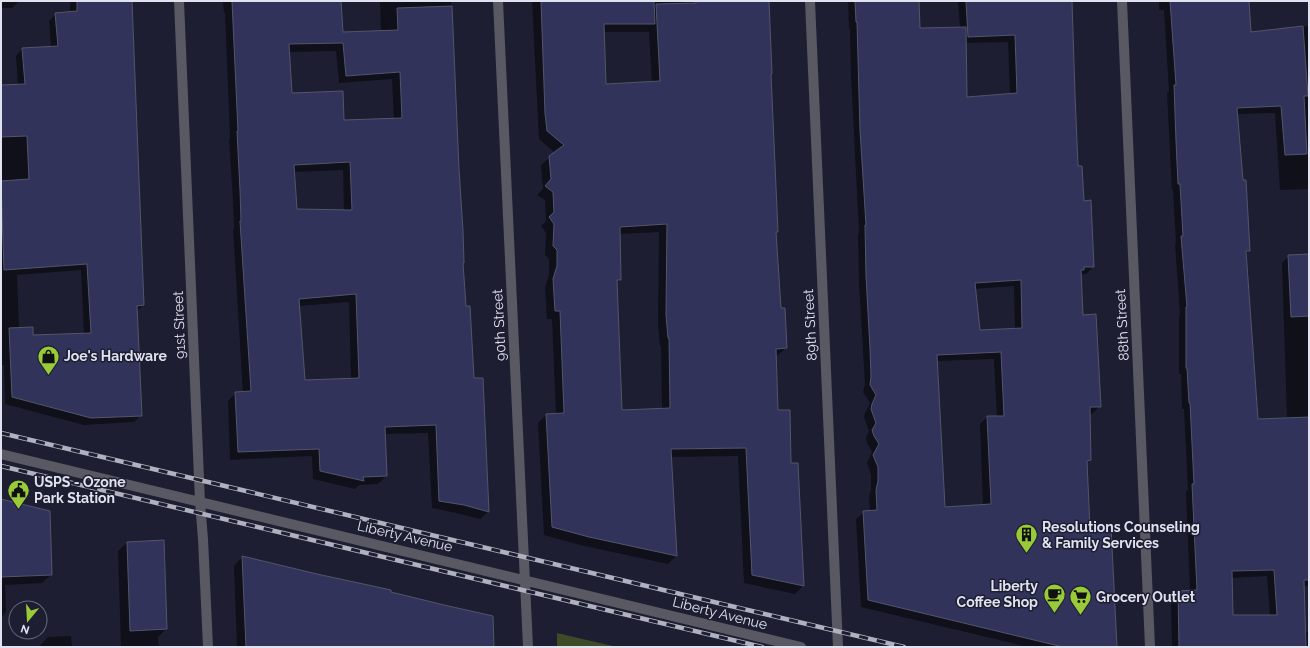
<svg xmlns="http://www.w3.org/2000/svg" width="1310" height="648" viewBox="0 0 1310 648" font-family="Raleway,sans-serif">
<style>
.green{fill:#3d4b29}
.shadow{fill:#0007;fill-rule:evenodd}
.building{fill:#32335a;stroke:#53556b;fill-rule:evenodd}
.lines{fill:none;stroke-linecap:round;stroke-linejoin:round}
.minor{stroke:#585963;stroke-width:10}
.rail-casing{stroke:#b0b1bf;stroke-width:4.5}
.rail{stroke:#1d1e31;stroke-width:3;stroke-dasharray:9;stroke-linecap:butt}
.labels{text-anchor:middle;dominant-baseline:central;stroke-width:3;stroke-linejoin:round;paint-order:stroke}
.street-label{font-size:14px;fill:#e1e2ef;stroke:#1d1e31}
.poi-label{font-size:14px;font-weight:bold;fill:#e1e2ef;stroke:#1d1e31;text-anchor:start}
</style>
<rect width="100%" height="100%" fill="#1d1e31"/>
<path class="green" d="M557,633L617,647H557Z"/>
<path class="shadow" d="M1,1H19L12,8H1Z
M70,1H130L143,305L136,312L141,415L134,422L84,425L5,404L4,365H1V86L18,85L16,56L22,49L51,47L49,21L56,14L70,13ZM81,270L84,334L32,336L19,329L17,275Z
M223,1H340L342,33L381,31L380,1H451L462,264L473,379L488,512L480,519L456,513L432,508L428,433L384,434L386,476L378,484L359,485L355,489L313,479L312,456L230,460L228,401L236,393H243L233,229L234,228L233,199L229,140L230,138L225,12L224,13ZM336,51L339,83L392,79L394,119L343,121L291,94L288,52ZM343,170L344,211L296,210L293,172ZM349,302L351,379L304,381L298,306Z
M532,1H769L770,74L777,231L775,234L780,309L786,348L777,356H775L777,411L790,464H797L803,586L795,594L744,583L738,456L671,457L676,556L668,564L580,545L544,535L538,423L546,415L556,414L552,319H547L545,288L549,275V259L545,255L546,233L541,226L546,221L545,200L537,195L543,189L541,165L555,153L539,139ZM603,32H649L652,83L605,85ZM659,232L658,324L660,346H661L662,409L621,411L616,284L620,280L619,234Z
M848,1H918L919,29L960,28L958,1H1070L1078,167L1093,267L1086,274H1080L1082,316L1100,406L1092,414H1089L1090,460L1086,464L1089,529L1116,647H1028L861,607L856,519L864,512H870L869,498L871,489V475L867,463L872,452L867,443L866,438L869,431L864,417L865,413L870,403L863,392L865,384L859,284L858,234L859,233L851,75L850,29H849ZM1008,42L1010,95L966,98L965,43ZM1014,286L1015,330L979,331L975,289ZM994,359L997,417H987L980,424L983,506L944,508L937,361Z
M1159,1H1248L1250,33L1309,26V189L1280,190L1275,113L1236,114L1249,251L1246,254L1257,420L1287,419L1282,263L1289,256L1309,255V586H1303L1304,632H1309V647H1172L1171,599L1178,592L1190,591L1186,492L1188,490L1184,409H1182L1181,374H1179V316L1180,314L1175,244L1176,243L1173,190H1172L1167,93L1169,92L1164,10H1159ZM1267,576L1270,616H1232V578Z
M1,500L51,575L42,583L5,585L6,612L1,618Z
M127,543L166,629L158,637L159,647H121L118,551Z
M242,557L390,592L493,647H237L234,566Z
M71,636L72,647H39L48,637Z"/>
<path class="building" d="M77,1H132L144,305L137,306L142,416L91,418L12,397L9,328L33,327V335L91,333L87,264L4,270L1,181L29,179L27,136L1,137V85L25,84L22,48L58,46L55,13L77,11Z
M232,1H341L343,32L398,30L397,8L452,6L459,169L463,231L464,263H463L466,306H470L474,378H483L489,512L464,505L439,501L436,425L385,427L387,476L363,477L364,481L320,471L319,449L238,452L235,392L251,391L240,221H241L240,190L237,131H238ZM343,43L346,76L400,72L402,118L344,120L343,91L292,93L289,44ZM350,162L352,210L297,209L294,165ZM356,294L359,378L305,380L299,299Z
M541,1H654L655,24H604L606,84L660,81L656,4L696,3V1H769L772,74H771L778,232H776L781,308H785L787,348L776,349L778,410H790L791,463H798L804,586L752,575L746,448L671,449L677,556L589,537L552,527L546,414L564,413L560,311H555L553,279L557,266V250L553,246L554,224L549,217L554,212L553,192L545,186L551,179L549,156L564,145L547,131L545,113ZM667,224L666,315L668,338H669L670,408L622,410L617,280H621L620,227Z
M855,1H919L920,28L966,27L967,97L1017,93L1015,35L968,37L966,1H1072L1075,94L1078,166H1082L1084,201L1091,200L1094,267H1084V270H1081L1083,315L1096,314L1101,407H1090L1091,460L1087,461L1090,528L1111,527L1117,647H1063L868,600L863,511L877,510L876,490L878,481V467L873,455L879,444L874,436L872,430L876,423L871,409L872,404L876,395L870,385L871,376L870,348L866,276L865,225H866L860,130L857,22H856ZM1021,280L1022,328L980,330L975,283ZM1001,352L1004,416H987L991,504L945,507L937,355Z
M1170,1H1249L1251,32L1303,26L1308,96H1304L1307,154L1285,155L1281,106L1237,108L1243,180H1246L1250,251H1246L1258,419L1309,417V580H1304L1306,647H1179L1178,591L1197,590L1192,484H1194L1190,403H1189L1187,368H1186V307H1187L1181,236H1183L1180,184H1178L1176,141L1174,85H1176ZM1274,570L1277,615H1233L1232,571Z
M1309,254V316L1291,317L1288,255Z
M1,499L50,511L52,575L1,577Z
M164,540L167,629L130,631L127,542Z
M242,556L317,574L391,590V592L444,605L493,616L494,647H246Z"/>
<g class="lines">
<path class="minor" d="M179,1L200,502L203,539L208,647
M498,1L528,647
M810,1L838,647
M1122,1L1150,647
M1,454L801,647"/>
<defs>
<path id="rail" d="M1,433L904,647
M1,466L762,647"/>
</defs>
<use href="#rail" class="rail-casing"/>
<use href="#rail" class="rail"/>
</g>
<defs>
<symbol id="shop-pin" viewBox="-11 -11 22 30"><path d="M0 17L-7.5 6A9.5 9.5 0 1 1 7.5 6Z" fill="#98cb37" stroke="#1d1e31"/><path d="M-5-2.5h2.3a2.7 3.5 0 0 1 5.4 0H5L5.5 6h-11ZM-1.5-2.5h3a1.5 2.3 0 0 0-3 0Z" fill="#111"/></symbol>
<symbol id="civic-pin" viewBox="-11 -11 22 30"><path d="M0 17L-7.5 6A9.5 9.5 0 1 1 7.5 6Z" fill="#98cb37" stroke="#1d1e31"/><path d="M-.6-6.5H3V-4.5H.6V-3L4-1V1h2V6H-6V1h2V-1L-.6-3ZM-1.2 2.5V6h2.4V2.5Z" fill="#111"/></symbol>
<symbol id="building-pin" viewBox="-11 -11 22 30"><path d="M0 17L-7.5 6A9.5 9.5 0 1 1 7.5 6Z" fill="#98cb37" stroke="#1d1e31"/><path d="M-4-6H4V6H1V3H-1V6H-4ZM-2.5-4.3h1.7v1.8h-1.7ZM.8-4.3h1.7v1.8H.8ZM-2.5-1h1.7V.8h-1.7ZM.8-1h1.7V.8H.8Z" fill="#111"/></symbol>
<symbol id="cafe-pin" viewBox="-11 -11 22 30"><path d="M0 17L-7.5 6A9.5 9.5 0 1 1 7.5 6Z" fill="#98cb37" stroke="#1d1e31"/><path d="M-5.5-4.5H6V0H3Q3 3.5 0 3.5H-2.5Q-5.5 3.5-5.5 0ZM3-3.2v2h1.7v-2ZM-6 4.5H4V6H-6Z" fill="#111"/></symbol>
<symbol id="supermarket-pin" viewBox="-11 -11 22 30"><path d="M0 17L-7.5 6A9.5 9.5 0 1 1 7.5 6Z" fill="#98cb37" stroke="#1d1e31"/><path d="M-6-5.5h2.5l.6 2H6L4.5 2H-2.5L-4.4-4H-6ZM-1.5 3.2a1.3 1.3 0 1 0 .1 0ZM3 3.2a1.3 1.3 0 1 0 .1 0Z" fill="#111"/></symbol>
</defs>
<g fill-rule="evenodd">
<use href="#shop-pin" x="36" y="344" width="25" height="34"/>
<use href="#civic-pin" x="6" y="478" width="25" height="34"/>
<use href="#building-pin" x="1014" y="522" width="25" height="34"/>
<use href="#cafe-pin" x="1042" y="582" width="25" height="34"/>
<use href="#supermarket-pin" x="1068" y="584" width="25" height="34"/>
</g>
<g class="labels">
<g class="street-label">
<text transform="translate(179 325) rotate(-92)">91st Street</text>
<text transform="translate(499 325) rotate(-93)">90th Street</text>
<text transform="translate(810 325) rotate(-93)">89th Street</text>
<text transform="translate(1122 325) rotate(-93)">88th Street</text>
<text transform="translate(405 536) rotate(13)">Liberty Avenue</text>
<text transform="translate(720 613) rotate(14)">Liberty Avenue</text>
</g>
<g class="poi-label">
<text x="64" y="356">Joe's Hardware</text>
<text x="34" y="482">USPS - Ozone<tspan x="34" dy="16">Park Station</tspan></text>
<text x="1042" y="527">Resolutions Counseling<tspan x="1042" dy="16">&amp; Family Services</tspan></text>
<text x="1038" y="586" text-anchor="end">Liberty<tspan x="1038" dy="16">Coffee Shop</tspan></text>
<text x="1096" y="597">Grocery Outlet</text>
</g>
</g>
<rect width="1310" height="648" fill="none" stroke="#e1e2ef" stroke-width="4"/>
<g transform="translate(28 620) rotate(198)"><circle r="19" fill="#1d1e31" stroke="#6b6c7d"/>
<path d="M0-3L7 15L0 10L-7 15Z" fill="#98cb37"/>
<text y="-6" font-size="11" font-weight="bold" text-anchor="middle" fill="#e1e2ef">N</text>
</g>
</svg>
